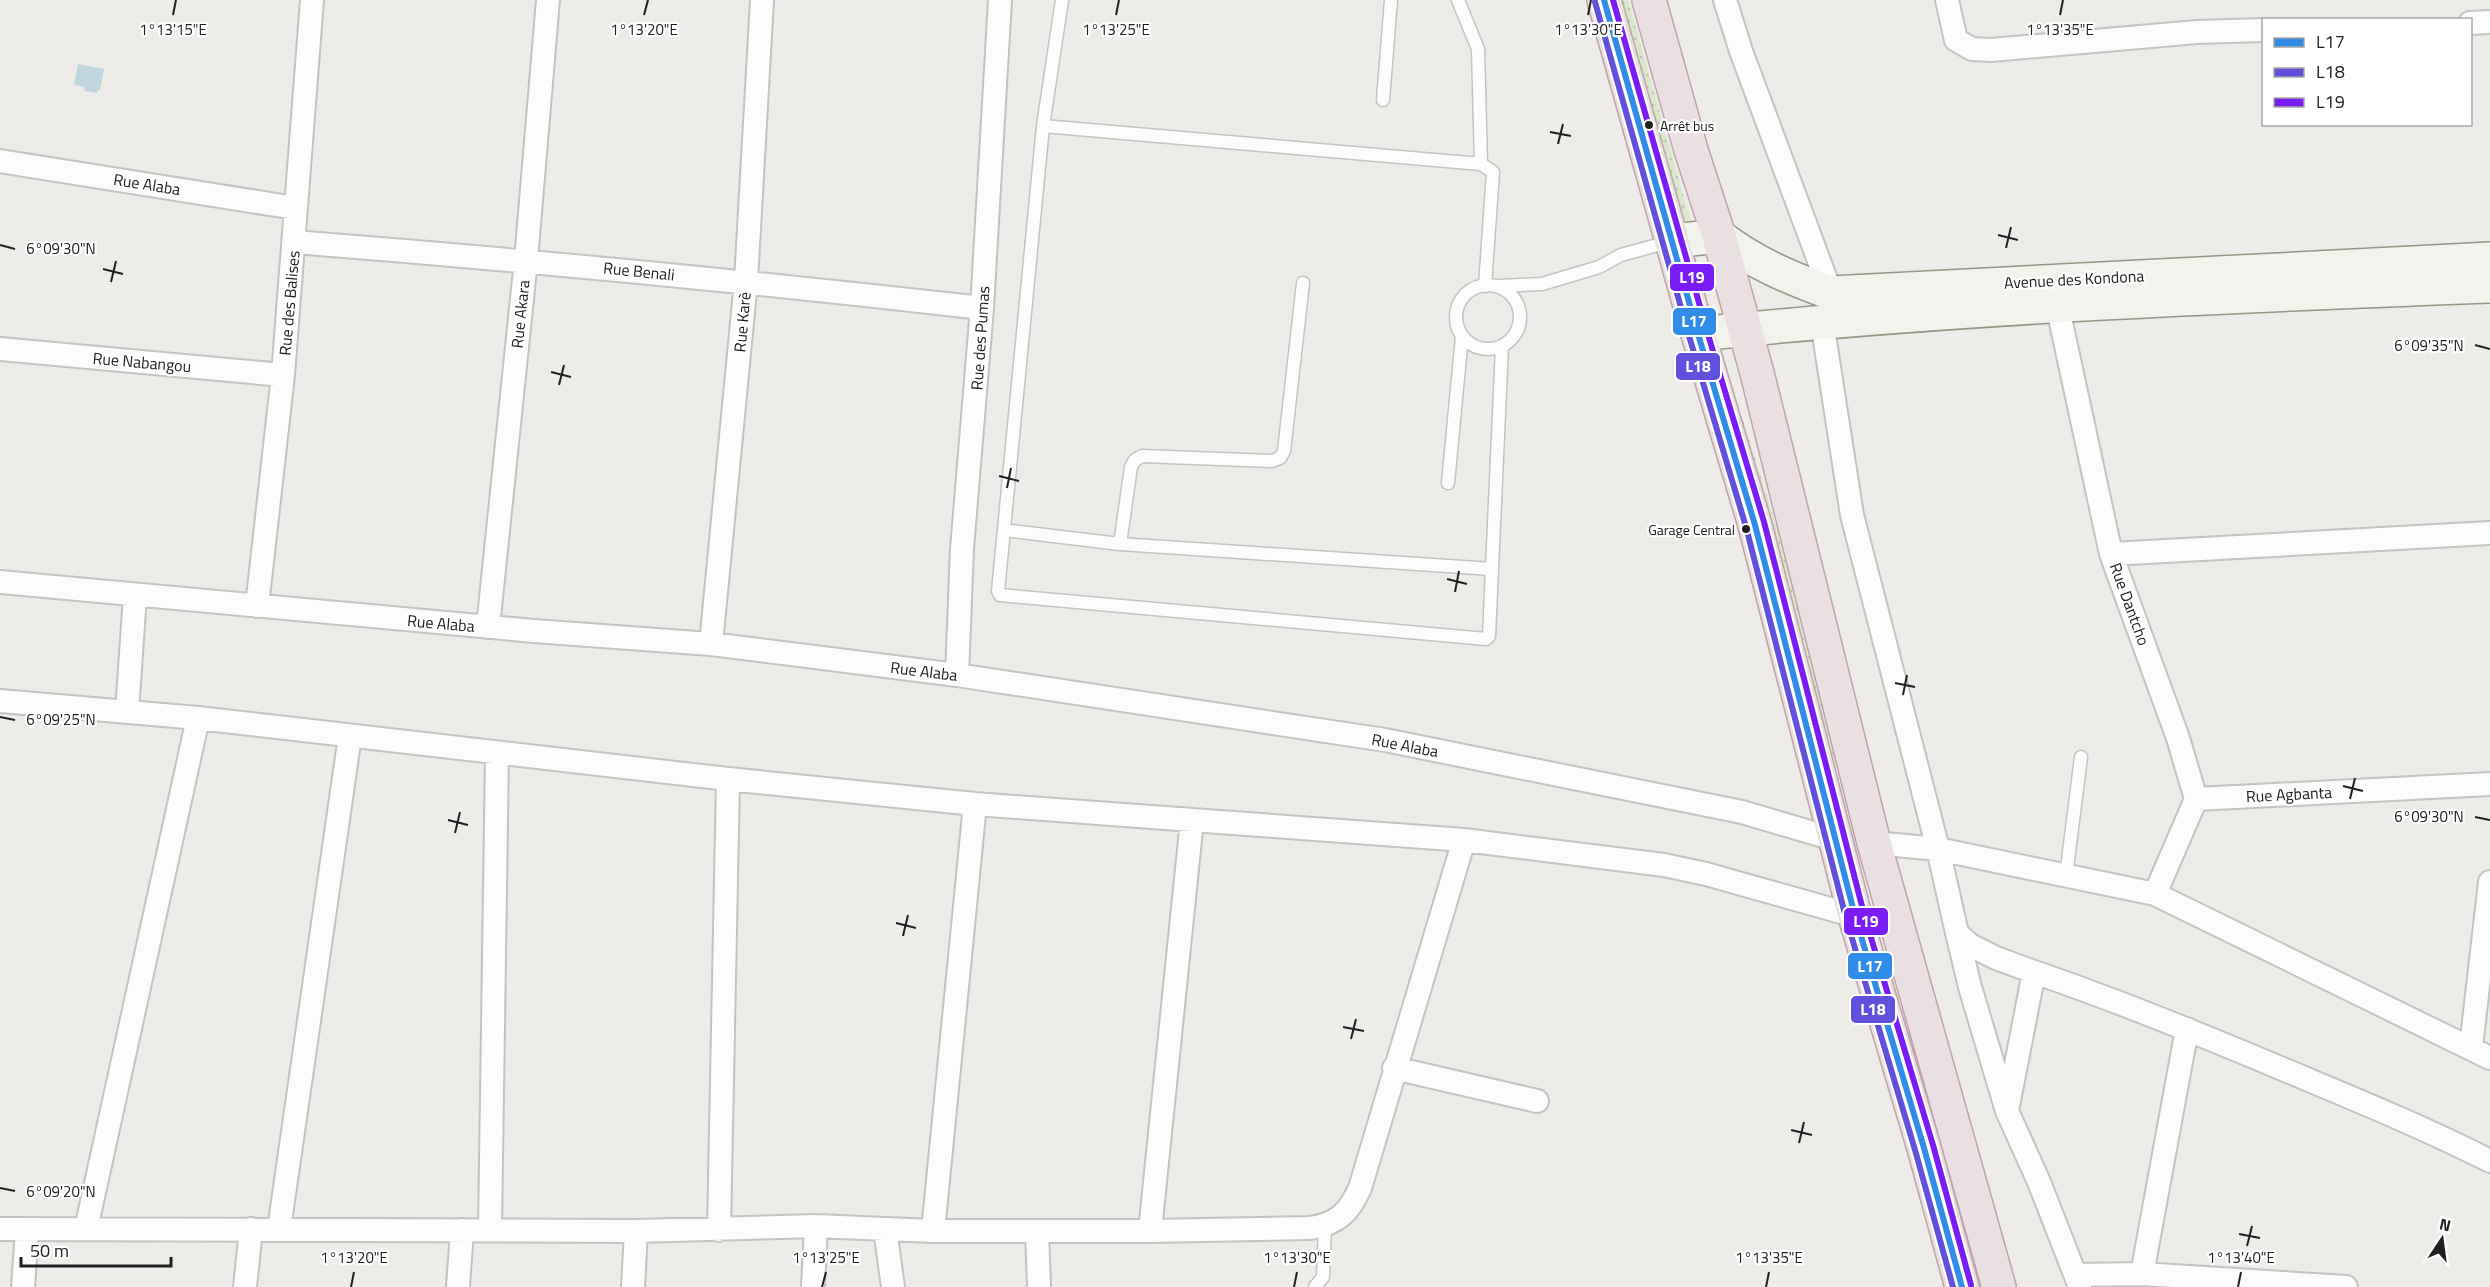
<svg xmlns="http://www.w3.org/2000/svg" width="2490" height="1287" viewBox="0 0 2490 1287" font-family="'Titillium Web',sans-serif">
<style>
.grass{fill:url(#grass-dots)}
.water{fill:#c0d6de}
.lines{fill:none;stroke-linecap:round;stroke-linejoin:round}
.lane-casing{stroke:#c3c3c1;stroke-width:15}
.street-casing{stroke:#c3c3c1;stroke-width:26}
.secondary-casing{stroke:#939683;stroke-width:36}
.highway-casing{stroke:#c0a3aa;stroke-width:36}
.lane{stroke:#fcfcfc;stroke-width:12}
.street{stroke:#fcfcfc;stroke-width:22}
.secondary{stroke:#f2f3ec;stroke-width:33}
.highway{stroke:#eae0e1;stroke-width:33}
.bus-1-casing{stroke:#fff;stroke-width:10}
.bus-2-casing{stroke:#fff;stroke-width:10}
.bus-3-casing{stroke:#fff;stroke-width:10}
.bus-1{stroke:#318ce7;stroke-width:6}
.bus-2{stroke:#6050dc;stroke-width:6}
.bus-3{stroke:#791cf8;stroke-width:6}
.ticks{fill:none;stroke:#202020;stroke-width:2}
.bus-dot{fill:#202020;stroke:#fff;stroke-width:2}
.labels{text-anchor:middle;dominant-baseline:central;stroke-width:4.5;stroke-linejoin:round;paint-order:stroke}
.bus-label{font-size:14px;fill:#202020;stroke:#fff;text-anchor:start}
.street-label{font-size:16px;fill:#202020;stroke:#fff}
.ticks-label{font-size:15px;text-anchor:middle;fill:#202020;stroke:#fff;stroke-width:4.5;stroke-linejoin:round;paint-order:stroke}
.line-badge{stroke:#fff;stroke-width:2}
.badge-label{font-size:16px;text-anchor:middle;font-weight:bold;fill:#fff}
</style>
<defs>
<pattern id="grass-dots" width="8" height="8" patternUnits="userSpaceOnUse" patternTransform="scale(1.5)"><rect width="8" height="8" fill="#d9e8cb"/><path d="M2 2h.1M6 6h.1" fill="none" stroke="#bac7ae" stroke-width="1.8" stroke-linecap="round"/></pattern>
</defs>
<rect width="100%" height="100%" fill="#edece9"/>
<path class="grass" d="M1619,0H1628L1692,226L1685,231Z
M1733,388L1794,582L1861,856L1730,389Z"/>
<path class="water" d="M78,64L104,69L100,90H98L97,93L84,91L85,87L74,85Z"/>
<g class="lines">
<defs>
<path id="lane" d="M1062,0L1043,126L998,591L1000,595L1486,639L1489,636L1502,346
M1458,0L1478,49L1481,164
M1383,100L1391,0
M1043,126L1481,164L1493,172L1485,286
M1456 317a32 32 0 1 1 64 0a32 32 0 1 1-64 0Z
M1499,286L1542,284L1599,267L1621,255L1672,241
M1448,483L1462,336
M1004,530L1120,544L1492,569
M1120,544L1131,467L1135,460L1142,456L1272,461L1280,458L1284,451L1303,283
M2066,876L2081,757
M1315,1287L1323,1277L1325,1226"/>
<path id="street" d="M1725,0L1741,51L1831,293
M1947,0L1956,40L1972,49L1991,50L2197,32L2264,30
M2470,23L2490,22
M0,161L295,208
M294,242C524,260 753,282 982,308
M2056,291L2057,304L2111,554L2178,738L2196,799L2155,894
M1822,322L1852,515L1938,849L1957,933L1970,945L1996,958L2034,972
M0,349L283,375
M2111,554L2490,533
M0,582L534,631L711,644L957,675L1385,740L1742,812L1837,840
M257,606L283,375L312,0
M488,627L526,260L548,0
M711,644L746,281L762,0
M957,675L962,549L982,308L1000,0
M0,701L198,718L728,779L975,804L1464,840L1664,865L1706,874L1855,916
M127,712L135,595
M2196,799L2490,784
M1874,843L1938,849L2155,894L2490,1058
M1957,933L1970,987L2007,1111L2039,1182L2080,1287
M2471,1047L2490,882
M1394,1068L1537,1101
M2007,1111L2034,972C2119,1001 2202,1035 2285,1070C2354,1099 2423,1127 2490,1161
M0,1229L636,1231L816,1226L933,1231H1150L1310,1228C1337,1224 1349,1213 1360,1188L1464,840
M86,1229L198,718
M279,1229L350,736
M885,1229L893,1287
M490,1230L497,753
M719,1230L728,779
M933,1231L975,804
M1037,1231L1039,1287
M1150,1231L1192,820
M2142,1274L2187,1029
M2076,1275L2142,1274L2346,1287
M23,1287L27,1230
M245,1287L251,1229
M458,1287L462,1230
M633,1287L636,1231
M813,1287L816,1226"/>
<path id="secondary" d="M1673,241L1719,236C1754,263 1790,278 1831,293L2490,259
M1698,334C1961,307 2225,296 2490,286"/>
<path id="highway" d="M1604,0L1698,334L1755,525L1855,916L1924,1148L1962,1287
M1649,0L1691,150L1719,236L1757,373L1874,843L1999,1287"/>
</defs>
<use href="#lane" class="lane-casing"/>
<use href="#street" class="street-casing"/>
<use href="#secondary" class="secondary-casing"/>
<use href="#highway" class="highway-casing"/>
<use href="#lane" class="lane"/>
<use href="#street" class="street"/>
<use href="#secondary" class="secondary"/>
<use href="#highway" class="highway"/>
<defs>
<path id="bus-1" d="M1604,0L1698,334L1755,525L1855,916L1924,1148L1962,1287"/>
<path id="bus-2" d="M1595,2L1689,336L1746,527L1846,918L1915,1150L1953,1287"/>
<path id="bus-3" d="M1613,0L1707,331L1764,522L1864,914L1933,1145L1971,1285"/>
</defs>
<use href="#bus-1" class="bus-1-casing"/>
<use href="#bus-2" class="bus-2-casing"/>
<use href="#bus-3" class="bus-3-casing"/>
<use href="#bus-1" class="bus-1"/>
<use href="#bus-2" class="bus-2"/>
<use href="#bus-3" class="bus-3"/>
</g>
<path class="ticks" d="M173,15L176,0M644,15L648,0M1116,15L1119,0M1588,15L1591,0M2060,15L2063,0M1550,132L1571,136M1558,144L1563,124M1998,235L2018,240M0,245L15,249M2006,248L2011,227M103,269L123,274M111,282L116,261M2475,345L2490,349M551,372L571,377M559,385L564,365M999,476L1019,481M1007,488L1011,468M1447,579L1467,584M1455,592L1459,571M1895,683L1915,687M1903,695L1907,675M0,717L15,720M2343,786L2363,791M2350,799L2355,778M2475,817L2490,820M448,820L468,825M455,833L460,812M896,923L916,928M903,936L908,915M1343,1027L1364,1031M1351,1039L1356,1019M1791,1130L1812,1135M1799,1143L1804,1122M0,1188L15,1191M2239,1234L2260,1238M2247,1246L2252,1226M351,1287L354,1272M822,1287L826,1272M1294,1287L1297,1272M1766,1287L1769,1272M2238,1287L2241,1272"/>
<g class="bus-dot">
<circle cx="1649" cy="125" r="5"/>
<circle cx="1746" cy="529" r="5"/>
</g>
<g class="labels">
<g class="bus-label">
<text x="1660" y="125">Arrêt bus</text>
<text x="1735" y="529" text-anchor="end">Garage Central</text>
</g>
<g class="street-label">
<text transform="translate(147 184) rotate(9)">Rue Alaba</text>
<text transform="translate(639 271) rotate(6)">Rue Benali</text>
<text transform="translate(2074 279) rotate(-3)">Avenue des Kondona</text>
<text transform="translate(289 303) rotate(-85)">Rue des Balises</text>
<text transform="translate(520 314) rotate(-84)">Rue Akara</text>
<text transform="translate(742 322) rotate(-85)">Rue Karè</text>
<text transform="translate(980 338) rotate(-86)">Rue des Pumas</text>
<text transform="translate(142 362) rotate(5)">Rue Nabangou</text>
<text transform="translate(2130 604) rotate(70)">Rue Dantcho</text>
<text transform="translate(441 623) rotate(5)">Rue Alaba</text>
<text transform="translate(924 671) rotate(7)">Rue Alaba</text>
<text transform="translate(1405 745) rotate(11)">Rue Alaba</text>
<text transform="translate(2289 794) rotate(-3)">Rue Agbanta</text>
</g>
</g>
<g class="ticks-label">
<text x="173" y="35">1°13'15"E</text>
<text x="644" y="35">1°13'20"E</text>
<text x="1116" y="35">1°13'25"E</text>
<text x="1588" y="35">1°13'30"E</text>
<text x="2060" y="35">1°13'35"E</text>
<text x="61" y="254">6°09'30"N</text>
<text x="2429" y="351">6°09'35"N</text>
<text x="61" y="725">6°09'25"N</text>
<text x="2429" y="822">6°09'30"N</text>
<text x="61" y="1197">6°09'20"N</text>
<text x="354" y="1263">1°13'20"E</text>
<text x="826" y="1263">1°13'25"E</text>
<text x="1297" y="1263">1°13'30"E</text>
<text x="1769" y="1263">1°13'35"E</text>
<text x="2241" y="1263">1°13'40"E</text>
</g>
<g class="line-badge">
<rect x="1669" y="263" width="46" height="29" rx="6" fill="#791cf8"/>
<rect x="1672" y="307" width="45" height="29" rx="6" fill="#318ce7"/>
<rect x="1675" y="352" width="46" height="29" rx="6" fill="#6050dc"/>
<rect x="1843" y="907" width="46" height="29" rx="6" fill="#791cf8"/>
<rect x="1847" y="952" width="46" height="28" rx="6" fill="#318ce7"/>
<rect x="1850" y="995" width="46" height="29" rx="6" fill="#6050dc"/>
</g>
<g class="badge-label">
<text x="1692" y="283">L19</text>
<text x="1694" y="327">L17</text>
<text x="1698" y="372">L18</text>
<text x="1866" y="927">L19</text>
<text x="1870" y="972">L17</text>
<text x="1873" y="1015">L18</text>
</g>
<rect x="2262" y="18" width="210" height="108" fill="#ffffff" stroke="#a6a6a6" stroke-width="1.5"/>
<rect x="2274" y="38" width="30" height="9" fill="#318ce7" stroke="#a6a6a6" stroke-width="1.5"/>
<text x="2316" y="48" font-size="18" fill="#202020">L17</text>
<rect x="2274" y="68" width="30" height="9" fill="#6050dc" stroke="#a6a6a6" stroke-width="1.5"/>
<text x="2316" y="78" font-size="18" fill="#202020">L18</text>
<rect x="2274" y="98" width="30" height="9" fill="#791cf8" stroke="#a6a6a6" stroke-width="1.5"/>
<text x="2316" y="108" font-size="18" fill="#202020">L19</text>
<g transform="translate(2442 1239) rotate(13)" stroke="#ffffff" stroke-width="4.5" paint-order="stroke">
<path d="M0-4.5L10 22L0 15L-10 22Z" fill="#202020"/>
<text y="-9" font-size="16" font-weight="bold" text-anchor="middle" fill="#202020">N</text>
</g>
<path d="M21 1257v9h150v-9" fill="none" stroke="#202020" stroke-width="3"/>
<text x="30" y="1257" font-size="18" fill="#202020" stroke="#ffffff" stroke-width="4.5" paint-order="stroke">50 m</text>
</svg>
